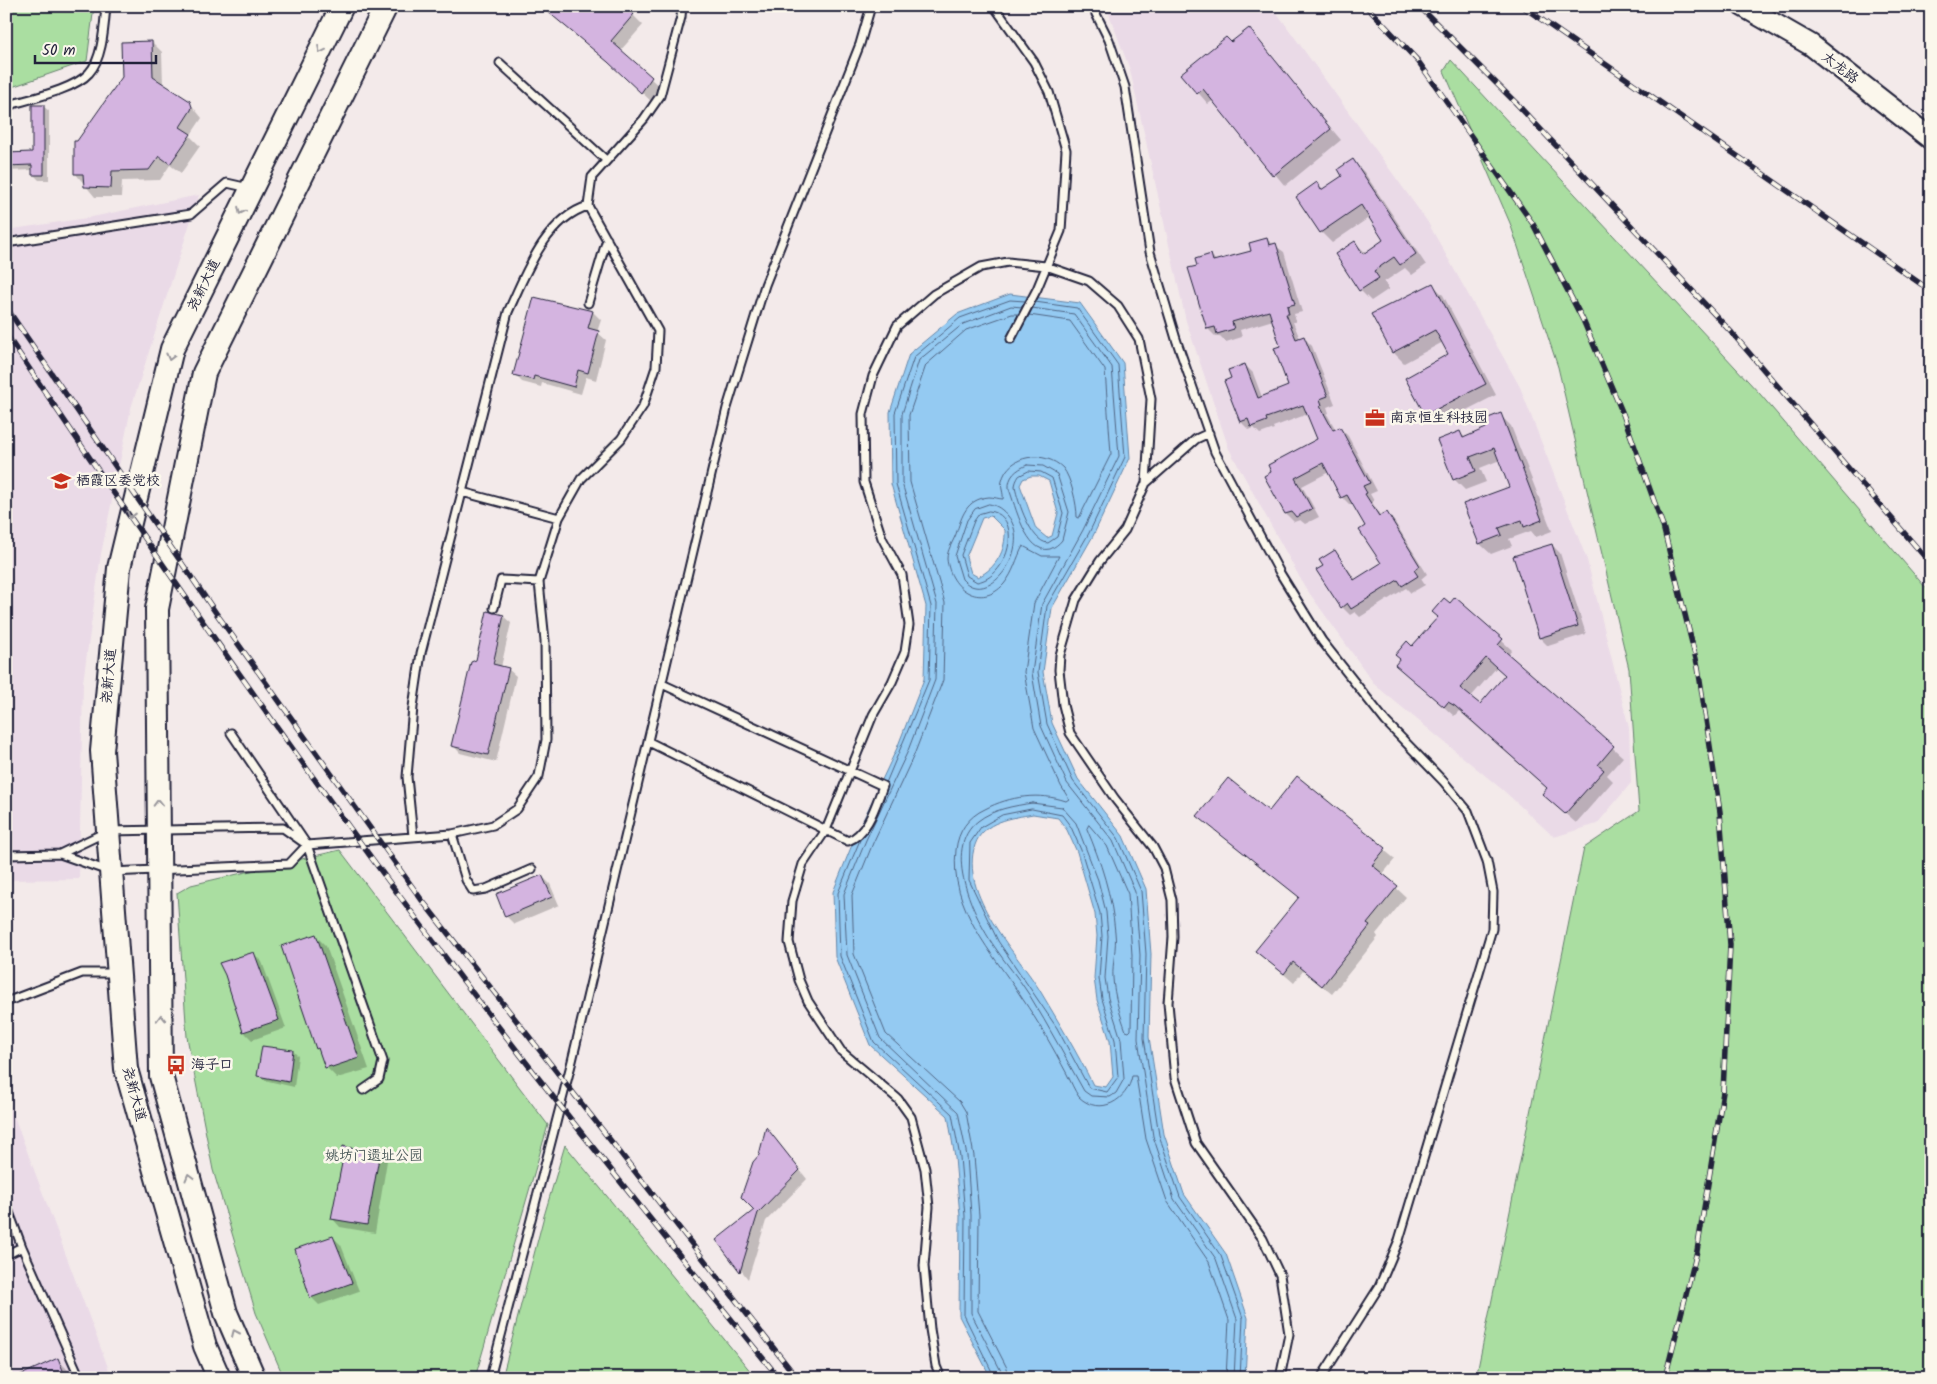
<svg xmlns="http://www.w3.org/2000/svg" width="1937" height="1384" viewBox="0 0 1937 1384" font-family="Kalam,'LXGW WenKai TC',sans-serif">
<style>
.built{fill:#eadae7}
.green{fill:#aadea1;stroke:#66806e}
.water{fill:#94caf2;stroke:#6687a9;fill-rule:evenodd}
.shadow{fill:#0003;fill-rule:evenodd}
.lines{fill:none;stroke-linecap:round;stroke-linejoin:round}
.shore{stroke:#506584;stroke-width:1}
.building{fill:#d4b4e0;stroke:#22223b;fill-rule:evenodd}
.lane-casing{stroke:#22223b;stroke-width:11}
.secondary-casing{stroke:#22223b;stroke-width:24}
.primary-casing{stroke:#22223b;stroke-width:26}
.lane{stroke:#fbf7ec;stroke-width:7}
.secondary{stroke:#fbf7ec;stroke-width:20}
.primary{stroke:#fbf7ec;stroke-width:22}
.rail-casing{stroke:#22223b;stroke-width:5.5}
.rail{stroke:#fbf7ec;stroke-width:4;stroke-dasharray:11;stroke-linecap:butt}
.oneway{stroke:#99979c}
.labels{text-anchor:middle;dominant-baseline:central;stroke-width:5;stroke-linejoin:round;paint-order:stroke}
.street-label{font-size:14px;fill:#22223b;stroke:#fbf7ec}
.poi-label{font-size:14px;fill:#22223b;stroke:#fbf7ec;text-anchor:start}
.park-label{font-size:14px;fill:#4b5a5a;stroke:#fbf7ec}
</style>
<rect width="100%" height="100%" fill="#f3eaea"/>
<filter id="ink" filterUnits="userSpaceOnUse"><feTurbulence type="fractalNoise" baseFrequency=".02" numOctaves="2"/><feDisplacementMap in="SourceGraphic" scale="10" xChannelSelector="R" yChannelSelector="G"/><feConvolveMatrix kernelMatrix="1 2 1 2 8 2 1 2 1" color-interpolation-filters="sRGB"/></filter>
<g filter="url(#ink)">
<path class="built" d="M1106,6H1272L1427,221L1520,387L1587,560L1629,728L1631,783L1597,824L1554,837L1504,791L1375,685L1305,587L1229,449L1186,321L1130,70Z
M199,195L131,408L101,554L83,682L79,879L6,880V230L87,218Z
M6,1095L112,1378H6Z"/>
<path class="green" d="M6,6H94L87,61L6,89Z
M1451,60L1760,394L1931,594V1378H1476L1584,848L1639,811L1629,669L1558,367L1510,223L1444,71Z
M340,850L548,1125L475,1378H284L256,1313L213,1170L187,1037L177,893L191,885Z
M565,1145L756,1378H502L544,1216Z"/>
<path class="water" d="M1010,294L1080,303L1123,363L1130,458L1093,536L1052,608L1043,672L1052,723L1078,779L1123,836L1146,889L1151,954L1149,1037L1164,1134L1184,1194L1226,1254L1248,1318L1245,1378H991L959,1316L960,1216L955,1158L948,1116L870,1045L835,957L833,892L856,835L897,748L924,679L926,606L891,484L890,412L909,354L957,314ZM1031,476H1039L1049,481L1058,513L1052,536L1047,538L1036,529L1020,485L1023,479ZM991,516L1005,530C1006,551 996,568 978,577L971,573L966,557L982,518ZM1033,814L1058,818L1067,830L1077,852L1095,914L1097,936L1094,978L1097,1000L1110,1041L1113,1077L1106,1087L1093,1085C1077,1052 1058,1021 1039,989C1015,951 959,894 975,845C983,821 1012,818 1033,814Z"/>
<path class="shadow" d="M541,6L633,15L643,25L620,51L661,88L652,102L620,72Z
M1248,30L1341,140L1285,186L1214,100L1208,104L1182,74L1231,44Z
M152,42L162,52L163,85L189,102L202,118L190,136L200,146L181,173L170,165L160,180L122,181L121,197H95L75,173L78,143Z
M43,106L49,111V180H39L34,175L33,170L6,171V154L33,153Z
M1353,161L1364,172L1426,265L1412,275L1405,268L1384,282L1389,289L1371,301L1360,290L1355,243L1366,253L1385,240L1370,217L1332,243L1321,232L1316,184L1323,190L1344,177Z
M1266,239L1284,252L1302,312L1294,314L1296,322H1293L1300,339L1304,338L1312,346L1335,404L1327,407L1329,413L1327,414L1336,430L1340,428L1348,436L1377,491L1370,494L1374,501L1372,502L1381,517L1386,513L1394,521L1427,574L1421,579L1425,585L1411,593L1406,588L1360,617L1355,612L1350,615L1342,607L1325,566L1335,551L1356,580L1382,564L1366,527L1353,504L1350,505L1342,497L1329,472L1302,486L1319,517L1305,524L1300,520L1294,522L1286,514L1266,476L1319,440L1308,414L1273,427L1274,429L1260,434L1254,428L1249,430L1241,422L1226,381L1233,379L1245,365L1253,373L1262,397L1289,387L1282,347L1273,320L1240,330L1242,337L1226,342L1220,336L1216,337L1208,329L1190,269L1198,267L1211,255L1217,262L1253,252Z
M1432,284L1443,295L1496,395L1437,425L1426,414L1450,355L1443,342L1404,363L1393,352Z
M535,299L593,312L601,320L597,332L606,340L596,380L586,377L581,394L542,383L541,387L522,382L514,374Z
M1500,415L1511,426L1552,531L1536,537L1531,531L1509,539L1512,546L1491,554L1480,544L1511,488L1500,460L1480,468L1486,482L1465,490L1454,479L1460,432L1465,438L1488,429Z
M1552,545L1560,553L1586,634L1548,646L1540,638L1514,557Z
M1455,599L1512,650L1508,655L1623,757L1607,775L1613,781L1576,823L1554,804L1548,789L1459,711L1454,716L1397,665ZM1497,667L1506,676L1480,706L1470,698Z
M503,616L511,623L501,667L508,669L516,676L496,762L460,753L453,745L477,660Z
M1297,778L1395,859L1382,875L1406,897L1376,934L1378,937L1332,994L1303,971L1294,983L1257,951L1300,898L1209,825L1269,813Z
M542,876L550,884L559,905L514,924L506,916Z
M315,935L326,946L369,1069L337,1078L326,1067L321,1052L317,1048Z
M254,954L262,962L286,1028L252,1040L244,1032Z
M293,1051L298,1056L294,1087L264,1080L258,1075Z
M767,1129L807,1179L766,1221L748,1279L718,1240L756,1210L760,1156Z
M369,1153H379L387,1161L375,1233L340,1227L332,1218L344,1163Z
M333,1237L341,1245L359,1291L319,1305L311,1297Z
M58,1360L69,1371L72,1378H17Z"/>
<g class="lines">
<path class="shore" d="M1035,302L1077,308L1118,365L1125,457L1089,533L1047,606L1038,672L1047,724L1073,781L1118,838L1141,891L1146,954L1144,1038L1159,1135L1180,1197L1221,1256L1243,1318L1240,1378
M1032,308L1074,314L1112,367L1119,456L1083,530L1042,604L1032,673L1041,726L1067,783L1113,841L1135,892L1140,955L1138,1039L1153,1136L1174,1199L1216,1259L1237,1319L1234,1378
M1029,315L1070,321L1105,370L1111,454L1079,518L1077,517C1077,504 1071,478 1063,468C1045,450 1008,454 1002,481C1000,487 1004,493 1003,499C999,499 994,497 989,497C966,499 962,516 956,534C953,542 947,550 947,559C950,589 981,610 1004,584C1014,572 1016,559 1023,546L1042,556H1059L1034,603L1024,672L1034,728L1061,786L1069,799L1066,801C1039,792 1010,796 985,809C968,817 958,831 956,850C949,908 993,953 1022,998C1039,1023 1053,1048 1067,1074C1071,1082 1074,1090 1079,1097C1100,1117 1128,1100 1132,1076H1136L1146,1139L1167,1201L1209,1262L1229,1320L1226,1378
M1027,465L1043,466L1057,474L1069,512L1062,540C1059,544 1055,547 1050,549C1026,555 1015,504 1009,489C1008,476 1016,470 1027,465Z
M1029,471L1041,472L1052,478L1063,513L1057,537L1048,543C1031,542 1018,502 1015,487C1015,483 1017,479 1019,476Z
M989,504C997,505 1003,510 1008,516C1033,547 989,610 962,579L955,556L967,520L975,509Z
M989,511C1024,514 1010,577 977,582L967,576L961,555L974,521L979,514Z
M886,783L929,680L931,606L896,484L895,413L914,357L960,318L1010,300L1025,301
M1032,803L1062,807L1076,823L1098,880L1106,912L1108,936L1105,978L1108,998L1121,1039L1124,1079L1116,1093L1110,1097L1091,1096L1084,1091C1066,1059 1049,1027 1030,996C1019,978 1005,963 994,946C974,917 941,849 978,821C993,809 1014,806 1032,803Z
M1032,809L1062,815L1071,827L1081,850L1100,913L1102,936L1099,978L1102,999L1115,1040L1118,1077L1107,1092L1089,1088L1057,1028L998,941L969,880L970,843L981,827L1002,815Z
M1089,825L1107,846L1128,894L1132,955L1131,1030L1129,1032L1126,1031C1120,1014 1114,996 1113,978C1112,963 1117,948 1115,932C1112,896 1101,862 1087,829Z
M860,840L838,893L840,956L874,1042L952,1114L960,1157L965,1216L964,1315L995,1378
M1002,1378L1001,1371L971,1313V1215L967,1156L958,1112L880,1038L847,955L844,894L866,840L907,753L935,680L937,604L902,483V414L919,360L963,324L1011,306L1022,307
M1009,1378L1007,1368L978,1311L979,1215L974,1156L966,1112L960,1102L886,1034L854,954L852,895L873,843L914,755L943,680L945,603L910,482L909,415L926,365L966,330L1012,314H1019"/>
</g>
<path class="building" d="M541,6H625L634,14L611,41L652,77L641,93L608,62Z
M1249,28L1331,129L1273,176L1203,89L1197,94L1180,74L1226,37L1231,42Z
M152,41L153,77L190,101L192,107L191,110L180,127L191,134L170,164L159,156L149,170L112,171L111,188L84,187L83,174H74V141H77L122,77L121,42Z
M32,105H44V175H32V165L6,166V153L32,152Z
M1353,159L1416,254L1400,265L1394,257L1374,271L1379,278L1359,291L1335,254L1355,241L1363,254L1383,240L1361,205L1320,233L1296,197L1317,182L1321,190L1342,176L1338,169Z
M1267,238L1269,245L1276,243L1295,304L1287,306L1289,314H1286L1296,339L1304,336L1328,396L1320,399L1322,405L1320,406L1333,430L1340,427L1370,483L1363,486L1367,493L1365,494L1379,516L1387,512L1420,566L1414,570L1418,576L1402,586L1398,580L1351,609L1347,603L1341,608L1316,570L1323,566L1319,560L1335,550L1354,580L1381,563L1359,530L1365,526L1347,495L1341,498L1323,463L1295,478L1312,509L1296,517L1292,512L1285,514L1264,476L1271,472L1268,465L1317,439L1303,405L1266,418L1267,421L1251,427L1248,419L1240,422L1224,381L1231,378L1228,370L1245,364L1258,398L1288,386L1274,348L1280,346L1269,311L1232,322L1234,329L1217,334L1215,327L1207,329L1188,268L1197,266L1195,259L1211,254L1213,261L1251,251L1249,243Z
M1433,283L1486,384L1425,415L1405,378L1448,354L1435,330L1392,353L1371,314Z
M534,297L593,311L588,328L599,331L588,373L578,370L574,387L534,376L533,380L513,375Z
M1501,413L1542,520L1524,527L1522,520L1499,528L1502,535L1479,544L1463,504L1509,487L1494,448L1470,457L1476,471L1453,480L1437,440L1460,431L1463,438L1486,428L1483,420Z
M1552,544L1578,626L1539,638L1513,556Z
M1455,597L1503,639L1498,645L1614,746L1598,765L1604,770L1565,814L1542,794L1547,788L1455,706L1448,702L1444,707L1395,665L1400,659L1395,655L1407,641L1412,646L1438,617L1432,612L1444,598L1450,603ZM1486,658L1505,675L1480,704L1460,688Z
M487,611L504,615L493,664L509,668L488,755L451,746L471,662L476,660Z
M1297,776L1386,848L1372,865L1398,886L1367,924L1370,926L1322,986L1293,962L1284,974L1255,951L1299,897L1197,816L1228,778L1269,811Z
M542,875L552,897L505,917L496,894Z
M316,934L359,1058L332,1067L331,1066L325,1068L318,1048L316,1049L281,946Z
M254,952L279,1020L243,1032L225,975L219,963Z
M262,1046L293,1050L289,1082L257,1076Z
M766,1127L800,1170L758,1213L740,1272L716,1240L754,1210L741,1197L753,1162L759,1155Z
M343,1146L368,1152L371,1150L380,1152L367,1225L331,1219L342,1163L340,1161Z
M333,1236L352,1283L310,1298L295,1249Z
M58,1358L66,1378H14Z"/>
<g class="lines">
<defs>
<path id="lane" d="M994,6L1034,62L1049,92L1066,150L1061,231L1037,289L1011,339
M1092,6L1109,40L1125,87L1150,252L1176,339L1215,452L1280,573L1322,641L1386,722L1444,782L1468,811L1487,861L1493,892L1492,929L1399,1240L1379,1287L1321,1378
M500,63L606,160
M6,106C28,99 74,90 89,73C103,58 104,26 106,6
M6,243L191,214L227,183L249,188
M588,303L607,239
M1146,483L1196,439L1209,433
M462,492L559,518
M494,608L501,580L539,582
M231,733L307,845L452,834L493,825L517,809L539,776L546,740L545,641L539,582L559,518L581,479L621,439L643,406L656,367L658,331L588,206
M649,742L848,841C868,834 876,804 883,786L662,684
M452,834L466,880L473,891L486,889L532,869
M413,836L407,777L413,707L421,653L508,312C525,275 545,219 588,206L592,177L644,119L660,96L681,17L682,6
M60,854L108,831L283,828L307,845L383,1061L379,1079L363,1090
M6,855L60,854L111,872L289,864L307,845
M6,1002L82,973H116
M6,1204L22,1247L80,1378
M6,1255L22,1247
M490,1378L572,1061L727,408L765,285L860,44L871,6
M941,1378L936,1366L930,1329L924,1266L929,1207L925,1169L911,1117L898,1099L841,1051L808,1001L799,980L789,942L792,901L803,864L826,830L873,715L892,682L905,652L909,625L902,575L882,538L864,482L863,414L873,376L897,326L934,294L981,267L1008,262L1046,266L1089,281L1118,306L1139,339L1151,399L1146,483L1125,530L1100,561L1076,600L1060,655L1059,670L1063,705L1070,733L1115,799L1153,847L1164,868L1172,900L1173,937L1168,1003L1175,1078L1196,1143L1263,1239L1280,1275L1289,1334L1280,1378"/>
<path id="secondary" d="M1743,6L1811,45L1931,139"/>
<path id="primary" d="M219,1378L205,1346L126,1069L102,751L119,568L172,349L342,6
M254,1378L226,1313L161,1076L157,609L204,373L386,6"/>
</defs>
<use href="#lane" class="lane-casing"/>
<use href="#secondary" class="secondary-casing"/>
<use href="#primary" class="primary-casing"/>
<use href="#lane" class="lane"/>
<use href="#secondary" class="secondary"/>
<use href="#primary" class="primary"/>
<defs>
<path id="rail" d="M1366,6L1418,61L1533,224L1583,320L1623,414L1663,526L1698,667L1720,812L1730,945L1723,1092L1697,1251L1665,1378
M1419,6L1515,102L1732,333L1931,564
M1522,6L1931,291
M6,307L216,613L421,899L797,1378
M6,334C120,504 236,672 357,838C491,1023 635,1201 779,1378"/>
</defs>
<use href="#rail" class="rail-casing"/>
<use href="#rail" class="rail"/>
</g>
<defs><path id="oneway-chevron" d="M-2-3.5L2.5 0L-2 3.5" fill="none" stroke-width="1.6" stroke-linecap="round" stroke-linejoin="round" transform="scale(1.25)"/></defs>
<g class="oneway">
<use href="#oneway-chevron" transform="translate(321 50) rotate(116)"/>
<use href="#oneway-chevron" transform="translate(241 211) rotate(116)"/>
<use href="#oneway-chevron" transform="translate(170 357) rotate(104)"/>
<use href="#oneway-chevron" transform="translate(131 515) rotate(104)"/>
<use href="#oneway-chevron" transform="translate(158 803) rotate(-91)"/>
<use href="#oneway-chevron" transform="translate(161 1018) rotate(-91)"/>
<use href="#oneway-chevron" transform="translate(189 1177) rotate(-105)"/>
<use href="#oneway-chevron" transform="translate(235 1333) rotate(-114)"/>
</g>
</g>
<defs>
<symbol id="office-bare" viewBox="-9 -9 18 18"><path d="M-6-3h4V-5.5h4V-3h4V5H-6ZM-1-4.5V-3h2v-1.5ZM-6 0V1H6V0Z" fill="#c8321e" stroke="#fbf7ec" stroke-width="2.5" paint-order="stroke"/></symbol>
<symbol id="school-bare" viewBox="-9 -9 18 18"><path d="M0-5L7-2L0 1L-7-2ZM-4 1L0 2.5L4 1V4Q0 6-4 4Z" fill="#c8321e" stroke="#fbf7ec" stroke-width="2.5" paint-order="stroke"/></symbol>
<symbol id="bus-bare" viewBox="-9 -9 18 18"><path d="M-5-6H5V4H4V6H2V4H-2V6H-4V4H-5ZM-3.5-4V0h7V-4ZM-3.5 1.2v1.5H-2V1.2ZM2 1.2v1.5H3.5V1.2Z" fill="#c8321e" stroke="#fbf7ec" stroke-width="2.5" paint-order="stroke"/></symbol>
</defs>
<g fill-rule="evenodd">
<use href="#office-bare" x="1361" y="404" width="28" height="28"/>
<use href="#school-bare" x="47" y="467" width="28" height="28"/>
<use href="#bus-bare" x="162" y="1051" width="28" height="28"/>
</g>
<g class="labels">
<g class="street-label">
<text transform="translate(1840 68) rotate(38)">太龙路</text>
<text transform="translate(204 285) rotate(-64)">尧新大道</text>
<text transform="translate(109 676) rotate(-85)">尧新大道</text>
<text transform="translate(134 1094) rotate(75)">尧新大道</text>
</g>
<g class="poi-label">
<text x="1390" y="418">南京恒生科技园</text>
<text x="76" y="481">栖霞区委党校</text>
<text x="191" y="1065">海子口</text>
</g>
<g class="park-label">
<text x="374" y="1156">姚坊门遗址公园</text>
</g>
</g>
<rect width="1937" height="1384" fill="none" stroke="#fbf7ec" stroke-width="25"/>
<rect x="12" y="12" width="1912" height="1359" fill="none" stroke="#22223b" stroke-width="2" filter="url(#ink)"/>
<path d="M35 55v8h121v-8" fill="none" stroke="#22223b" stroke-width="2.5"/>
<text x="42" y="55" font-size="15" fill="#22223b" stroke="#fbf7ec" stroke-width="4" paint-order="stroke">50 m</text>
</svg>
